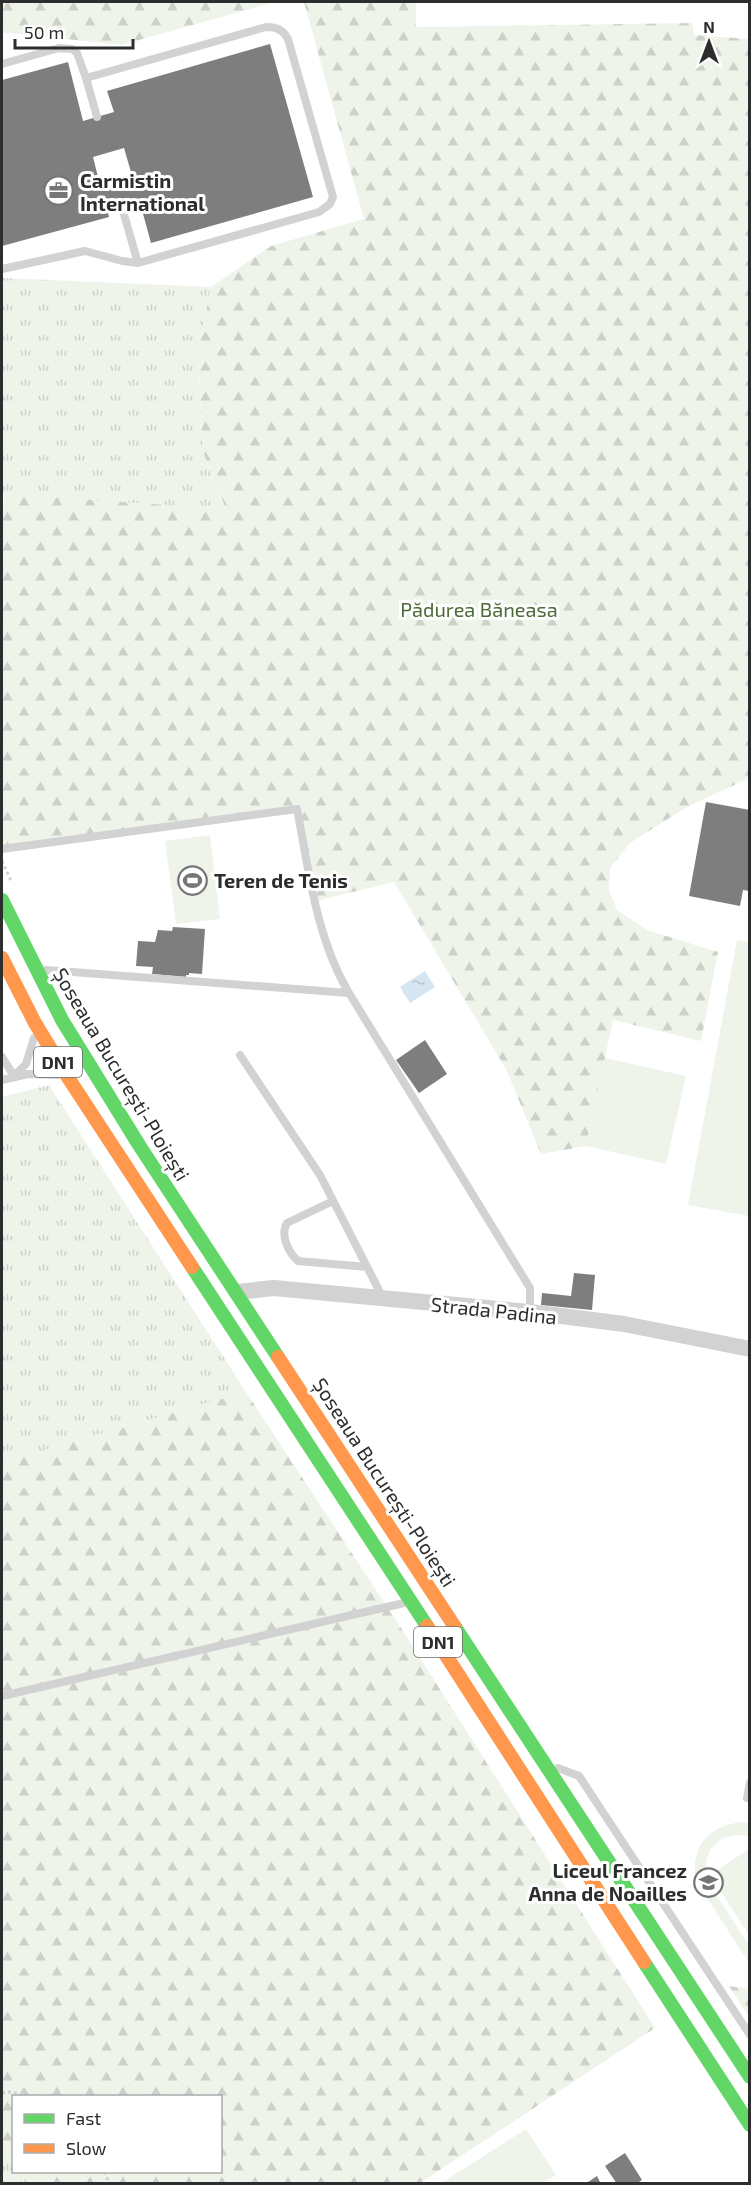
<svg xmlns="http://www.w3.org/2000/svg" width="751" height="2185" viewBox="0 0 751 2185" font-family="'Exo 2',sans-serif">
<style>
.grass{fill:url(#grass-tufts)}
.forest{fill:url(#forest-firs)}
.garden{fill:#eef4ea}
.water{fill:url(#water-ripples)}
.building{fill:#7e7e7e;fill-rule:evenodd}
.lines{fill:none;stroke-linecap:round;stroke-linejoin:round}
.path{stroke:#d2d2d2;stroke-width:3;stroke-dasharray:3 3;stroke-linecap:butt}
.lane{stroke:#d2d2d2;stroke-width:8}
.street{stroke:#d2d2d2;stroke-width:16}
.fast{stroke:#63d668;stroke-width:14}
.slow{stroke:#ff974d;stroke-width:14}
.labels{text-anchor:middle;dominant-baseline:central;stroke-width:6;stroke-linejoin:round;paint-order:stroke}
.shield{fill:#fff;stroke:#6c6c6c;stroke-width:1.5}
.shield-label{font-size:18px;font-weight:bold;fill:#2d2d2d}
.poi-label{font-size:20px;font-weight:bold;fill:#2d2d2d;stroke:#fff;text-anchor:start}
.park-label{font-size:20px;fill:#4c6a38;stroke:#fff}
.street-label{font-size:20px;fill:#2d2d2d;stroke:#fff}
</style>
<defs>
<pattern id="grass-tufts" width="24" height="20" patternUnits="userSpaceOnUse" patternTransform="scale(1.5)"><rect width="24" height="20" fill="#eef4ea"/><path d="M3 7l-1-3M5 7V3M7 7l1-3M15 17l-1-3M17 17v-4M19 17l1-3" fill="none" stroke="#ccd2c9"/></pattern>
<pattern id="forest-firs" width="22" height="20" patternUnits="userSpaceOnUse" patternTransform="scale(1.5)"><rect width="22" height="20" fill="#eef4ea"/><path d="M5 1l3.5 6h-7zM16 11l3.5 6h-7z" fill="#ccd2c9"/></pattern>
<pattern id="water-ripples" width="26" height="14" patternUnits="userSpaceOnUse" patternTransform="scale(1.5)"><rect width="26" height="14" fill="#d5e5f2"/><path d="M2 4q2-2 4 0t4 0M15 11q2-2 4 0t4 0" fill="none" stroke="#b7c5d0"/></pattern>
</defs>
<rect width="100%" height="100%" fill="#fff"/>
<path class="grass" d="M2,278L211,287L198,352L203,452L226,510L2,494Z
M49,1085L246,1392L2,1462V1097Z
M2,2138L13,2157L14,2172H23L31,2183H2Z"/>
<path class="forest" d="M2,2H275L121,45L2,32Z
M304,2H416V27L692,23L694,35L749,39V778L685,808L630,843L610,868L609,890L617,910L647,930L718,952L701,1041L613,1020L586,1146L541,1154L506,1069L394,882L315,901L296,809L2,849V541L4,494L226,509L203,452L198,352L211,287L271,246L364,219Z
M246,1392L401,1628L655,2028L420,2183L31,2184L23,2172H220V2096H14L13,2157L2,2138V1462Z
M729,1986L749,1989V2017Z"/>
<path class="garden" d="M210,835L220,919L176,924L165,841Z
M737,940L750,942L749,1216L688,1205Z
M605,1058L686,1076L666,1164L586,1146Z
M742,1822L749,1823V1836C717,1831 699,1852 709,1884L749,1945V1963L696,1881C690,1846 708,1826 742,1822Z
M749,1849V1935L710,1875Z
M526,2129L556,2175L542,2183H444L443,2182Z"/>
<path class="water" d="M425,971L435,987L410,1003L400,987Z"/>
<path class="building" d="M270,44L313,197L151,243L139,199L107,208L109,217L2,246V80L68,62L83,121L114,112L107,91ZM124,148L133,179L101,189L93,157Z
M706,802L750,810V891L743,890L740,906L689,896Z
M173,927L205,929L202,974L189,973V975H186V977L152,974L153,967L136,966L138,941L155,942L158,930L172,931Z
M425,1040L447,1074L419,1093L396,1060Z
M574,1273L595,1275L592,1310L541,1305L542,1293L571,1296Z
M625,2153L642,2180L636,2184H617L605,2166Z
M597,2176L601,2184H585Z"/>
<g class="lines">
<path class="path" d="M2,861L11,881
M2,2093L9,2092L35,2096
M104,2172L110,2184"/>
<path class="lane" d="M2,64L59,48L72,49L77,53L86,78L266,27C277,27 283,30 288,39L333,197L330,204L319,212L138,263L122,261L85,251L2,269
M86,78L97,117
M121,204L138,263
M2,849L297,809C309,871 316,938 349,993
M46,970L349,993L530,1288V1312
M240,1055L320,1175L383,1298
M2,1057L14,1076
M14,1076L26,1064L34,1038
M2,1080L28,1074L57,1075
M333,1201L287,1223C280,1235 288,1252 298,1261L367,1267
M2,1696L404,1603
M558,1768L579,1776L750,2035
M747,1798L750,1783"/>
<path class="street" d="M237,1292L274,1288L530,1312L624,1324L750,1349"/>
<path class="fast" d="M2,900L62,1020L139,1145L278,1357
M192,1267L427,1626
M455,1627L750,2077
M644,1962L750,2125"/>
<path class="slow" d="M2,958L35,1023L69,1079L192,1267
M278,1357L455,1627
M427,1626L644,1962"/>
</g>
<defs>
<symbol id="office-ring" viewBox="-11 -11 22 22"><circle r="9.5" fill="#fff" stroke="#767676" stroke-width="1.5"/><path d="M-6-3h4V-5.5h4V-3h4V5H-6ZM-1-4.5V-3h2v-1.5ZM-6 0V1H6V0Z" fill="#767676"/></symbol>
<symbol id="stadium-ring" viewBox="-11 -11 22 22"><circle r="9.5" fill="#fff" stroke="#767676" stroke-width="1.5"/><path d="M0-5a6.5 5 0 1 0 0 10a6.5 5 0 1 0 0-10ZM-3.5-1.8h7v3.6h-7Z" fill="#767676"/></symbol>
<symbol id="school-ring" viewBox="-11 -11 22 22"><circle r="9.5" fill="#fff" stroke="#767676" stroke-width="1.5"/><path d="M0-5L7-2L0 1L-7-2ZM-4 1L0 2.5L4 1V4Q0 6-4 4Z" fill="#767676"/></symbol>
</defs>
<g fill-rule="evenodd">
<use href="#office-ring" x="42" y="174" width="33" height="33"/>
<use href="#stadium-ring" x="176" y="864" width="33" height="33"/>
<use href="#school-ring" x="692" y="1866" width="33" height="33"/>
</g>
<g class="labels">
<g class="shield">
<rect x="34" y="1047" width="48" height="30" rx="4.5"/>
<rect x="414" y="1627" width="48" height="30" rx="4.5"/>
</g>
<g class="shield-label">
<text x="58" y="1062">DN1</text>
<text x="438" y="1642">DN1</text>
</g>
<g class="poi-label">
<text x="80" y="180">Carmistin<tspan x="80" dy="23">International</tspan></text>
<text x="214" y="880">Teren de Tenis</text>
<text x="687" y="1870" text-anchor="end">Liceul Francez<tspan x="687" dy="23">Anna de Noailles</tspan></text>
</g>
<g class="park-label">
<text x="479" y="609">Pădurea Băneasa</text>
</g>
<g class="street-label">
<text transform="translate(122 1074) rotate(59)">Șoseaua București-Ploiești</text>
<text transform="translate(494 1310) rotate(6)">Strada Padina</text>
<text transform="translate(385 1482) rotate(57)">Șoseaua București-Ploiești</text>
</g>
</g>
<rect width="751" height="2185" fill="none" stroke="#2d2d2d" stroke-width="6"/>
<rect x="12" y="2095" width="210" height="78" fill="#ffffff" stroke="#ababab" stroke-width="1.5"/>
<rect x="24" y="2114" width="30" height="9" fill="#63d668" stroke="#ababab" stroke-width="1.5"/>
<text x="66" y="2125" font-size="18" fill="#2d2d2d">Fast</text>
<rect x="24" y="2144" width="30" height="9" fill="#ff974d" stroke="#ababab" stroke-width="1.5"/>
<text x="66" y="2155" font-size="18" fill="#2d2d2d">Slow</text>
<g transform="translate(709 42)" stroke="#ffffff" stroke-width="4.5" paint-order="stroke">
<path d="M0-4.5L10 22L0 15L-10 22Z" fill="#2d2d2d"/>
<text y="-9" font-size="16" font-weight="bold" text-anchor="middle" fill="#2d2d2d">N</text>
</g>
<path d="M15 39v9h118v-9" fill="none" stroke="#2d2d2d" stroke-width="3"/>
<text x="24" y="39" font-size="18" fill="#2d2d2d" stroke="#ffffff" stroke-width="4.5" paint-order="stroke">50 m</text>
</svg>
